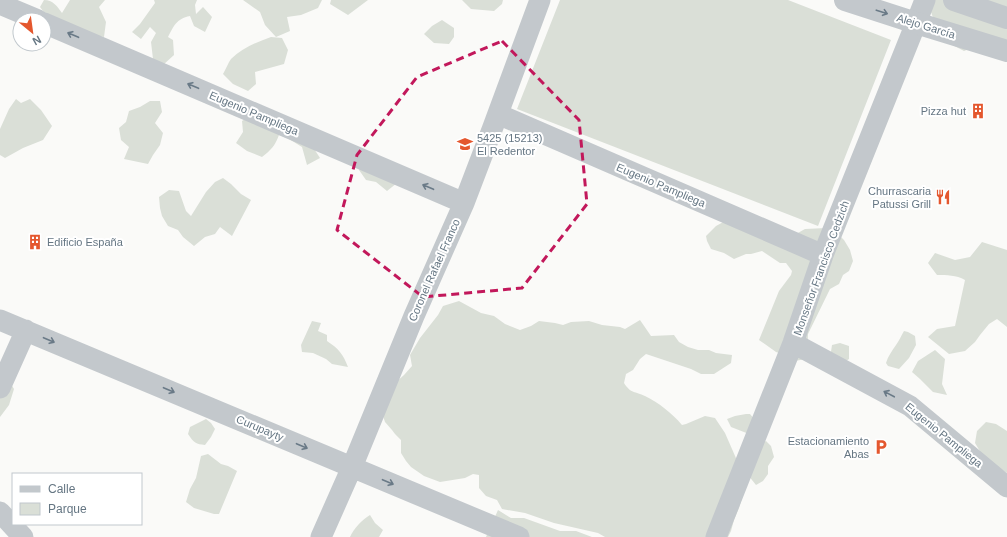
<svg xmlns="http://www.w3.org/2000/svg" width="1007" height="537" viewBox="0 0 1007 537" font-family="Arial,sans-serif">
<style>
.green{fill:#dadfd7}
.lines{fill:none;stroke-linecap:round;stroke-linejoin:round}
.minor{stroke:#c3c8cc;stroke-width:21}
.tertiary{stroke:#c3c8cc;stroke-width:22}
.oneway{stroke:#6a7a87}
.marked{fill:none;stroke:#c2185b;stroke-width:3;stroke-dasharray:8 5;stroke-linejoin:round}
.labels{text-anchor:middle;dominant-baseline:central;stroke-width:4;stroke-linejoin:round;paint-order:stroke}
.street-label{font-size:11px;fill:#657683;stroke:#fff}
.poi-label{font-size:11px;fill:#657683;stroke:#fff;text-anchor:end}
</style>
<rect width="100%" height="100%" fill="#fafaf8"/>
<path class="green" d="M44,0C53,0 57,6 62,13L70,0H105L99,7L106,22L104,37L56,28L40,7Z
M154,0H197L195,5L196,14L203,7L212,17L205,32L194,26L190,16C176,19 174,26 168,37L173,40L174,55L163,65L153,59L151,42L156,33L150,27L141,39L132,32L140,24L155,3Z
M243,0H322L318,8L301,15L287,17L290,31L276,37L265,25L260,12Z
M331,0H368L348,15L330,4Z
M462,0H503L502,4L494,11L471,9Z
M560,0H788L891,40L818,226L517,109Z
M927,0H1007V47L992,40L964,51L943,40L932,15Z
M442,20L454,28V37L449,44L434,43L424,34L432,26Z
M271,37L282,38L288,50L284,64L255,72L256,84L248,91L233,84L223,74C226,69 228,63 231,59C242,48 257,42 271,37Z
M16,99L21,103L30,99L41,110L52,126L43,140L23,148L5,158L0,155V129L9,109Z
M150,101H160L162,112L155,123L163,133L160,145L153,155L148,164L124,159L129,147L121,140L119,128L126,122L129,111L140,107Z
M251,115L311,144L320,158L307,165L302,147L289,139L279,135C275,146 271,150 262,157L247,151L236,143L243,132L242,121Z
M364,164L397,183L387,191L376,182L366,180L359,170Z
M223,178L231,184L241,194L251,200L232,236L220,227L215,234L205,237L194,246L183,237L178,230L168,226L162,216L160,208L159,197L169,190L179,191L186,211L191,216L206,192L215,182Z
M727,220L796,234L805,229L826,228L839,235L844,240L850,250L853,261L849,271L843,275L839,284L830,289L808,334L807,359L794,361L782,354L776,352L759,340L779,291L791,275L792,271L786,263H780L762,251L751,254H746L734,259L724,253L711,249L707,241L706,236L716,226Z
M982,242L1007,250V327L997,319L989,324L980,335L975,342L965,351L949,354L928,337L937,329L955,326L965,280C956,275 947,275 937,275L928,263L935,253L955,260L970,257Z
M459,301L481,313L494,316L505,324L520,330L531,326L539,321L555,323L563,325L571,322L589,321L602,325L620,327L625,329L640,320L651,336L674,335L679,342L688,347L698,350H709L716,353L732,355L731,363L714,374H701L691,369L646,354L640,359L633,370L626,374L624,383C631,394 635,391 645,396C659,403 672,413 682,425L686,424L705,416L715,418L725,433L739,465L745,488L739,508L734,520L731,531L728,537H605L598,533L554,523L525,513L502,509L497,500L486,496L479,488V475L473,474L465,478L440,482L424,476L411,467L406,461L401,453V440L395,434L392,430L385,422L382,413L395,383L404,375L412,366L410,355L420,338L438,315L443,306Z
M312,321L321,323L318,331L327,335V341C339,349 343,354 348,367L332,364L326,359L313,353L302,352L301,345Z
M904,331L908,332L915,336L916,345L909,358L899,369L888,366L886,363C888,356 892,351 896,345C899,341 901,336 904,331Z
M840,343L849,346V359L843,363L830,358L832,345Z
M935,350L945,359L942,384L947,395L933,392L920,379L912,372L918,361Z
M0,379L11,384L14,389L9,405L0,417Z
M746,414H750L755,420L749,434L731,427L727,419L735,416Z
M206,419L211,423L215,429L211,437L205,445C196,444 194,443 188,434L190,427Z
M986,422L996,424L1007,431V473L984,458L975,443L977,431Z
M766,441L771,446L774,457L768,466V474L763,481L756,485L748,475L760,444Z
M208,454L221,464L228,466L237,471L219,514H214L194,508L186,502L190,489L196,478L201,456Z
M498,510L511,518H524L560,531H576L592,537H486Z
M370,515L375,523L383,530L379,537H350C354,528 362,520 370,515Z"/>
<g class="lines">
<path class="minor" d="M0,4L38,20
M44,23L464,203
M498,114L823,255
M0,320L519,537
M793,343L910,406L1007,487
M0,388L26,330
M0,512L23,537
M321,537L352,467L414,316L464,203L493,127L540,0
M716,537L793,343L823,255L916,23L925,0"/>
<path class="tertiary" d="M845,0L916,23L1007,51
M954,0L1007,18"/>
</g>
<defs><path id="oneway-shaft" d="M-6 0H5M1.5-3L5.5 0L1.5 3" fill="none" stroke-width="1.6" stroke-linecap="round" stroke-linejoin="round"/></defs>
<g class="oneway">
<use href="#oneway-shaft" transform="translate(882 12) rotate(18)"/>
<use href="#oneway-shaft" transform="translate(73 35) rotate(-157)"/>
<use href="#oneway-shaft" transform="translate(193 86) rotate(-157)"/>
<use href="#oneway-shaft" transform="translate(428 187) rotate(-157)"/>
<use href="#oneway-shaft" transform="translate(49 340) rotate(23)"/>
<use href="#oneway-shaft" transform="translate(169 390) rotate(23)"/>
<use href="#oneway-shaft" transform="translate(889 394) rotate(-152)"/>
<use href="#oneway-shaft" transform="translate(302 446) rotate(23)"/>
<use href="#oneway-shaft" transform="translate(388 482) rotate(23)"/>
</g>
<path class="marked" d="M502,41L579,120L587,204L522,288L423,297L337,230L357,155L417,77Z"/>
<defs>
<symbol id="building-bare" viewBox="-9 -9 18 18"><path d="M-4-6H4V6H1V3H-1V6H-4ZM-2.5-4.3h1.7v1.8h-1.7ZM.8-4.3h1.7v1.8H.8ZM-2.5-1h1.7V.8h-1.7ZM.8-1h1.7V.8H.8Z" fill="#e4572e" stroke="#fff" stroke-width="2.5" paint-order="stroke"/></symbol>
<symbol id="school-bare" viewBox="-9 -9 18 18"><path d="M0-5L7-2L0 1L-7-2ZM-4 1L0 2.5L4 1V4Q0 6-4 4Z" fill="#e4572e" stroke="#fff" stroke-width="2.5" paint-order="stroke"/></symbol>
<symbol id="restaurant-bare" viewBox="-9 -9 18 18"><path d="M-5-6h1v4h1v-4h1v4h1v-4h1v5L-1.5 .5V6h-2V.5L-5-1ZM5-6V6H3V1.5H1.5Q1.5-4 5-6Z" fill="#e4572e" stroke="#fff" stroke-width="2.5" paint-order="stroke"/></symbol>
<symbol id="parking-bare" viewBox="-9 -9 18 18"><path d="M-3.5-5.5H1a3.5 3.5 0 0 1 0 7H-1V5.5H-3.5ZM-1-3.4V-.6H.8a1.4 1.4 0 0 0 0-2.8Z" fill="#e4572e" stroke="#fff" stroke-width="2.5" paint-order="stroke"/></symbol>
</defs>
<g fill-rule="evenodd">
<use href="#building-bare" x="967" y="100" width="22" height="22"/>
<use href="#school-bare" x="454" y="133" width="22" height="22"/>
<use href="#restaurant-bare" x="932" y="186" width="22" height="22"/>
<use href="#building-bare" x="24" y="231" width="22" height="22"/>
<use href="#parking-bare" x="870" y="436" width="22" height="22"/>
</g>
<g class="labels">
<g class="street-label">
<text transform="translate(926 26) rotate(17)">Alejo García</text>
<text transform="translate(254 113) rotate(23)">Eugenio Pampliega</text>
<text transform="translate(661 185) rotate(23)">Eugenio Pampliega</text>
<text transform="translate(821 268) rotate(-70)">Monseñor Francisco Cedzich</text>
<text transform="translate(434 270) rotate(-66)">Coronel Rafael Franco</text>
<text transform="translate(260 428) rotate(23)">Curupayty</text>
<text transform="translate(944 435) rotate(39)">Eugenio Pampliega</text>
</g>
<g class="poi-label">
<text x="966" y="111">Pizza hut</text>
<text x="477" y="138" text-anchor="start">5425 (15213)<tspan x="477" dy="13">El Redentor</tspan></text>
<text x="931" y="191">Churrascaria<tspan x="931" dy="13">Patussi Grill</tspan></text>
<text x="47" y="242" text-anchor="start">Edificio España</text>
<text x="869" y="441">Estacionamiento<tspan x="869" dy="13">Abas</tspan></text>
</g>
</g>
<rect x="12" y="473" width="130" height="52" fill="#ffffff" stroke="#c1c8cd"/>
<rect x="20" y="486" width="20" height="6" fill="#c3c8cc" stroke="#c1c8cd"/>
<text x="48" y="493" font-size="12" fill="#657683">Calle</text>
<rect x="20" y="503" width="20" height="12" fill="#dadfd7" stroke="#c1c8cd"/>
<text x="48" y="513" font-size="12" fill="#657683">Parque</text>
<g transform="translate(32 32) rotate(151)"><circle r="19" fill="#ffffff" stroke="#c1c8cd"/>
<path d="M0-3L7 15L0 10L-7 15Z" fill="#e4572e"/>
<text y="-6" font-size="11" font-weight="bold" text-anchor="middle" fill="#657683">N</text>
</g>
</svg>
